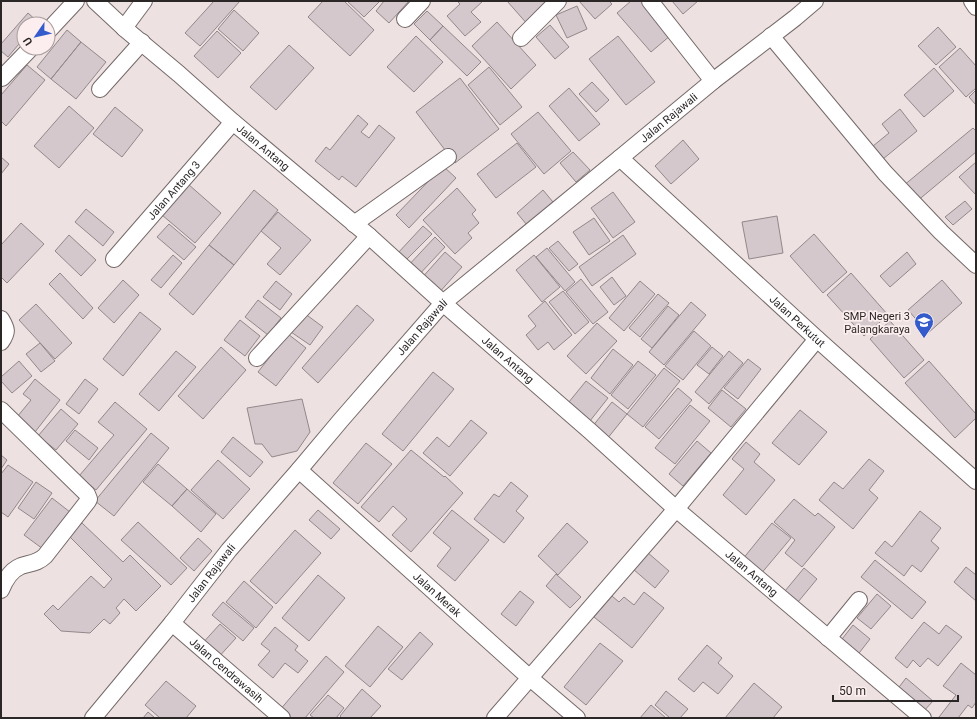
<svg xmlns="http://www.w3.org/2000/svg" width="977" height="719" viewBox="0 0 977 719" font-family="Roboto,sans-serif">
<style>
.building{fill:#d4c8cc;stroke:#92878a}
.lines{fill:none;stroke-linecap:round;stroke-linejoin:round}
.minor-casing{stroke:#756a69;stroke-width:18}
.minor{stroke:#fff;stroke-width:16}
.labels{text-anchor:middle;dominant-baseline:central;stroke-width:3.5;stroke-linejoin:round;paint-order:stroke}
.street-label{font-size:11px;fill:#2c2727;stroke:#fceeee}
.poi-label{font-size:11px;fill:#2c2727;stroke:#fceeee;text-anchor:end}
</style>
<rect width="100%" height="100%" fill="#eee1e1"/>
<path class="building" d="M214,1H240L200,46L185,33Z
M323,1H344L374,30L350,56L308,17Z
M347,1H380L364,17Z
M384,1H409L389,23L376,11Z
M457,1H483L471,12L481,22L465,36L447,16L460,4Z
M507,1H556L529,26Z
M579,1H609L612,4L595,19Z
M631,1H642L671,35L651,52L617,13Z
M672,1H698L683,14Z
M577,6L587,29L567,38L556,15Z
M234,10L259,33L243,51L218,29Z
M427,11L443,26L430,40L414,24Z
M28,13L38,22L36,24H24V38L8,57L1,51V44Z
M497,22L536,65L511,89L472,46Z
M550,25L569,47L555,59L536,37Z
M443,26L481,62L467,76L430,40Z
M938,27L956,47L936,65L918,46Z
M67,30L81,42L51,79L37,67Z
M217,31L241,53L218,78L194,56Z
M416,36L443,62L414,92L387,67Z
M618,36L655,82L626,105L589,59Z
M81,42L106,62L76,99L51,79Z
M289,45L314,68L276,110L250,87Z
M960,48L976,66V88L966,97L939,67Z
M27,65L45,80L6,126L1,121V95Z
M489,67L522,107L500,125L468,85Z
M934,68L954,91L924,117L904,95Z
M460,78L499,129L455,163L416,112Z
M592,82L609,100L596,112L579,94Z
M569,88L600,124L579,141L549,106Z
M976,90V105L969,97Z
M69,106L94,128L59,168L34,146Z
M115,107L143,130L122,157L93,134Z
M900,109L917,131L883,159L873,146L889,133L882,124Z
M538,112L571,151L544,174L511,134Z
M358,115L368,124L361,132L369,138L379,125L395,138L356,187L342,176L339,180L315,161L326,147L330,150Z
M973,128L976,131V152L916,202L903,186Z
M683,140L699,159L671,184L655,166Z
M517,143L536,167L496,198L477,174Z
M573,152L590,170L576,182L560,163Z
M1,157L9,164L1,174Z
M976,162V195L959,177Z
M443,166L456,178L409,228L396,215Z
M188,184L221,213L195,243L162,215Z
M457,188L476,210L472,214L479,223L468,233L472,238L455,254L423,220Z
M254,190L278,210L234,265L209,245Z
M543,190L553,202L527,225L517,213Z
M613,192L635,222L613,238L591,208Z
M965,201L972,209L953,225L945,217Z
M86,209L114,232L103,246L75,222Z
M278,212L311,240L280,275L267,264L281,248L261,231Z
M777,216L783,253L749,259L742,222Z
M594,218L610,241L589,255L573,232Z
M21,223L44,244L7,283L1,277V245Z
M169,224L196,247L184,260L157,237Z
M423,226L432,234L405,261L397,254Z
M814,234L847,272L823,293L790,256Z
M69,235L96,260L81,276L55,251Z
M623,235L636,254L592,286L579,267Z
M435,237L445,247L416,278L406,268Z
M558,241L578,264L569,271L549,248Z
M209,245L234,265L193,315L169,294Z
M547,248L575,282L565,291L536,257Z
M445,252L462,267L437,295L420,280Z
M907,252L916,264L890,287L880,276Z
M173,255L182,263L161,288L151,280Z
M534,255L560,287L542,302L516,270Z
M60,273L93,308L83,319L49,284Z
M851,273L888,315L864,336L827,295Z
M612,277L626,296L614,305L600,287Z
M581,279L608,312L593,324L566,292Z
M123,280L139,295L114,323L98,308Z
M942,280L962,303L928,333L908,310Z
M276,281L292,294L280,310L263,297Z
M640,281L655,294L624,331L609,318Z
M563,291L589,322L575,334L549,302Z
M658,294L669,303L640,337L629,328Z
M258,300L281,318L268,335L245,317Z
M545,301L572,335L554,350L548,342L538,350L526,335L536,326L528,316Z
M691,302L706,315L664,365L649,352Z
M36,304L72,343L55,359L19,320Z
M357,305L374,320L318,383L302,368Z
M668,306L679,315L652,348L641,339Z
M140,312L161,329L123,376L103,359Z
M304,313L323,327L310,345L291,332Z
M240,320L260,336L245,356L224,340Z
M890,321L924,360L904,378L870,339Z
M597,323L617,341L586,374L567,356Z
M694,331L711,346L683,380L665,366Z
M288,334L306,348L276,386L258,372Z
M40,343L55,361L41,372L26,354Z
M221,347L246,370L203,419L178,396Z
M712,347L723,356L709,374L697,365Z
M613,349L633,365L610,394L591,378Z
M176,351L196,367L159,411L139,394Z
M729,351L743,363L709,404L695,392Z
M748,359L761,369L738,399L724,388Z
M19,361L32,376L12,393L1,381V377Z
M638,361L656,375L628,409L611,395Z
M929,361L976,414V418L955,438L905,383Z
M664,368L680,381L643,427L627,414Z
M433,372L454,389L403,451L382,434Z
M35,379L60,400L35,432L17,417L31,400L23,394Z
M85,379L98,389L79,414L66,404Z
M586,381L608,398L586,426L564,408Z
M678,388L692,400L659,439L645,427Z
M722,390L746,409L731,427L708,408Z
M302,399L310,432L297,451L272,457L262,444H255L247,408Z
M115,402L147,429L96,490L79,476L114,435L98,422Z
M612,402L627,414L607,439L592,427Z
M690,405L710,421L675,464L655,448Z
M61,409L78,424L56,450L38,436Z
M800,410L827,432L799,465L772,443Z
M471,420L487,433L450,476L423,453L437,437L449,447Z
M75,430L98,448L89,460L66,441Z
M151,433L169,448L114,516L95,501Z
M233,437L263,462L250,477L221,452Z
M697,441L711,453L683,486L669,474Z
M746,442L760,454L754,462L775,480L746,515L723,495L744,469L732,459Z
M366,443L392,464L358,504L333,483Z
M411,450L444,477L445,476L463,493L411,552L392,535L407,519L393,506L379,522L361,507Z
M1,455L7,460L1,469Z
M869,459L884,471L869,490L878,498L853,529L819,500L834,482L843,489Z
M218,460L250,489L223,519L191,490Z
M158,464L187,489L172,506L143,482Z
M8,465L33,482L8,517L1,512V474Z
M36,482L52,493L34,519L18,508Z
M511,482L528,496L516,511L524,518L504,543L474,519L494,494L499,497Z
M187,489L216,514L201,532L172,506Z
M52,498L70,512L43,549L24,535Z
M794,499L815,516L818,513L835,527L802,567L785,553L795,540L774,522Z
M318,510L340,529L331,539L309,520Z
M452,510L489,540L455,581L437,566L451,548L433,533Z
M920,511L941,528L931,541L939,548L921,572L912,565L904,576L875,553L885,541L892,547Z
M138,522L187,568L171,585L121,540Z
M82,523L123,562L130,555L161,586L136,611L124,599L116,608L120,613L110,624L104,619L90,633L61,631L44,614L53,605L58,610L91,576L104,588L112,579L69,536Z
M567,523L588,542L558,575L538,556Z
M772,523L791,538L760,575L742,560Z
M295,530L321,553L276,604L250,581Z
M198,538L212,551L194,571L180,558Z
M647,552L669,571L655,588L633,569Z
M875,560L926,602L912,619L861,577Z
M966,567L976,575V601L954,582Z
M804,568L817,579L798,602L785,591Z
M556,574L581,597L570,608L546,586Z
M318,575L345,598L309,641L282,618Z
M244,581L273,607L256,628L226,602Z
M520,591L534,602L516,626L501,614Z
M644,592L664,608L632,648L594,617L612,596L619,602L624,597L634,605Z
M877,594L891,606L871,629L857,618Z
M223,602L254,628L243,641L212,615Z
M924,622L939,634L946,625L962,637L938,666L928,658L920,667L913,660L907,668L895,658Z
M220,624L236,638L216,660L200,646Z
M853,625L870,639L856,657L839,643Z
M378,626L403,647L370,687L345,666Z
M275,627L298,646L295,650L308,661L298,673L285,663L273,678L258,665L270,651L261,644Z
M420,632L433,644L402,680L388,669Z
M600,643L623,661L586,705L564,687Z
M707,645L722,658L718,663L733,676L718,694L703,682L694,692L678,679Z
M326,656L344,672L305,718H287L279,711Z
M961,663L976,675V702L972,708L968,705L958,718H940L939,717L956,695L943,686Z
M906,678L933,701L922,713L896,691Z
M166,681L196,706L186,718H160L145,705Z
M754,683L782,707L773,718H725Z
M362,689L381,706L370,718H342L340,716Z
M666,691L688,709L680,718H670L655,705Z
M328,695L344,708L336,718H314L310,715Z
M651,705L666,718H640Z
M148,712L155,718H143Z"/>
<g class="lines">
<defs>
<g id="minor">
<path id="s1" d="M95,1L124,28L179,74L233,122L369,236L443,303L590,431L676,509L923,718"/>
<path d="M650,1L713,81"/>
<path d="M972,1L976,7"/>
<path d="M405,19L422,1"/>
<path d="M124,28L144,1"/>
<path d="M48,31L76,1"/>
<path d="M771,36L885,173L941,232L976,265"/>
<path d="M521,38L558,1"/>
<path d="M2,78L31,48"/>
<path d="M100,89L142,42"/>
<path id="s2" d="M620,158L817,339L976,481"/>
<path d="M354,224L448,157"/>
<path id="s3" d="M114,259L233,122"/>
<path d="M1,319C7,329 8,332 1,342"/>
<path d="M257,358L369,236"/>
<path d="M1,410L87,494L89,499L88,501L45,556C38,563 30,563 21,566C11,570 5,580 1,590"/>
<path id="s4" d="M299,470L530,678L577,718"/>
<path id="s5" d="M172,623L282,718"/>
<path d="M828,638L859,600"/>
<path id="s6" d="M93,718L172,623L229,550L299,470L341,420L443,303L620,158L713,81L795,18L815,1"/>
<path d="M495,718L676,509L817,339"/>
</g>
</defs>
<use href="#minor" class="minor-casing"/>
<use href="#minor" class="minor"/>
</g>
<defs>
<symbol id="school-pin" viewBox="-11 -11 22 30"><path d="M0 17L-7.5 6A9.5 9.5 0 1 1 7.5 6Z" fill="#335bcb" stroke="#fceeee"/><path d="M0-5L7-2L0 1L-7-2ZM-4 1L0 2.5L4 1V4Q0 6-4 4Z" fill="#fff"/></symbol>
</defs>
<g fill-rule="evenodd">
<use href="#school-pin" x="913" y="311" width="22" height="30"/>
</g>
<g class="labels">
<g class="street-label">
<text stroke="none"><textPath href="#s6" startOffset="835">Jalan Rajawali</textPath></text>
<text stroke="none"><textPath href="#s1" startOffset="223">Jalan Antang</textPath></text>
<text stroke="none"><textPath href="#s3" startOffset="91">Jalan Antang 3</textPath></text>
<text stroke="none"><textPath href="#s2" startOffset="241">Jalan Perkutut</textPath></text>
<text stroke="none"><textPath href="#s6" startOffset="511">Jalan Rajawali</textPath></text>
<text stroke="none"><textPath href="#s1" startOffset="547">Jalan Antang</textPath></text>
<text stroke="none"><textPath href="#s6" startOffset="187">Jalan Rajawali</textPath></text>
<text stroke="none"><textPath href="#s1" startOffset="871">Jalan Antang</textPath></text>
<text stroke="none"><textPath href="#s4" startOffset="186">Jalan Merak</textPath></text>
<text stroke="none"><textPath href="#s5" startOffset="72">Jalan Cendrawasih</textPath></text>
</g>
<g class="poi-label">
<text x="910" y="316">SMP Negeri 3<tspan x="910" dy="13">Palangkaraya</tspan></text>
</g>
</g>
<rect width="977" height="719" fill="none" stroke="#2c2727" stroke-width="4"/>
<g transform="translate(36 36) rotate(236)"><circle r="19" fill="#fceeee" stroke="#a99e9e"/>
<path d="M0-3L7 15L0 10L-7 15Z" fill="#335bcb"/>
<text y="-6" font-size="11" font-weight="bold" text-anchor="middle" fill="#2c2727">U</text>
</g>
<path d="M833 695v6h125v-6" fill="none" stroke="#2c2727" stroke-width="2"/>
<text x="839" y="695" font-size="12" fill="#2c2727" stroke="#fceeee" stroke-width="3" paint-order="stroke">50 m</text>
</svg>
